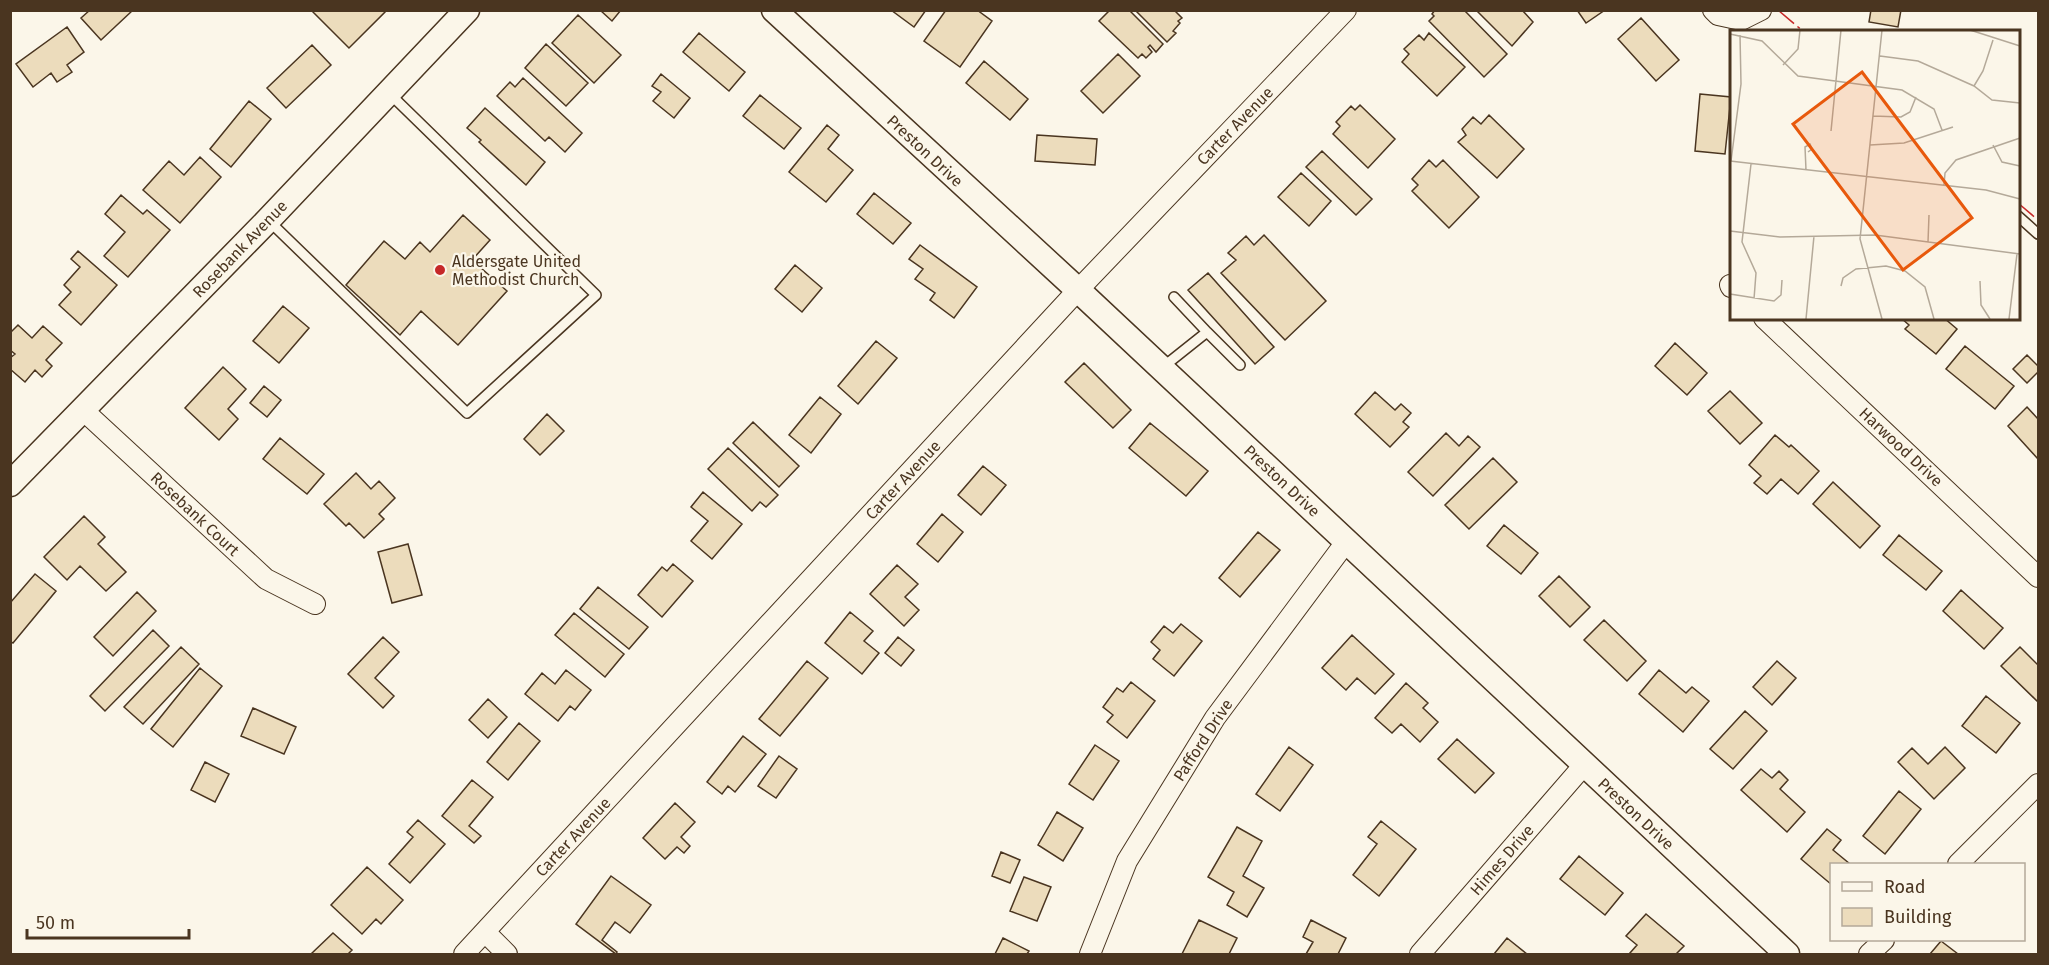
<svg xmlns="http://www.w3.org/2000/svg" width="2049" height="965" viewBox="0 0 2049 965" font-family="'Fira Sans',sans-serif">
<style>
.building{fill:#ecdcbc;stroke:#4a3520;stroke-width:1.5}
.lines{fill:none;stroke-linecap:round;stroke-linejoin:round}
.service-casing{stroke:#4a3520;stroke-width:12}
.minor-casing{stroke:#4a3520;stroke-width:22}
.tertiary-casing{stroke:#4a3520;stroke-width:27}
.service{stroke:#fbf6e9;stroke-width:9}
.minor{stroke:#fbf6e9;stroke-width:20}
.tertiary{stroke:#fbf6e9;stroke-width:24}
.power{stroke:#c62828;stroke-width:1.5;stroke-dasharray:21 4.5 3 4.5;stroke-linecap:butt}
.poi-dot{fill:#c62828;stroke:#fbf6e9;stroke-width:2}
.labels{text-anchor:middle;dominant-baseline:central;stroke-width:4.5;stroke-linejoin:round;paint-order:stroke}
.street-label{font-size:16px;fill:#4a3520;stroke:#fbf6e9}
.poi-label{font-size:16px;fill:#4a3520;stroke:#fbf6e9;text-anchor:start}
.inset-road{fill:none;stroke:#b4a999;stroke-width:1.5}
.view{fill:#e8590c;fill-opacity:0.15;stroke:#e8590c;stroke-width:3}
.inset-edge{fill:none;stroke:#4a3520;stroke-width:3}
</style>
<rect width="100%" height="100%" fill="#fbf6e9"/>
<path class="building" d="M90,10H133L101,40L81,18Z
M315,10H384L385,12L349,48L313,12Z
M600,10H621L612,21Z
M891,10H926L914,27Z
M946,10H977L992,21L960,67L924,41Z
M1110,10H1129L1163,44L1156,52L1150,45L1148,47L1152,52L1146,58L1142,54L1138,58L1099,21Z
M1135,10H1174L1182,18L1178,21L1180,23L1173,31L1176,33L1167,42Z
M1435,10H1464L1507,54L1484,77L1429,21L1434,16L1432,14Z
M1476,10H1522L1533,22L1512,46Z
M1577,10H1605L1586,23Z
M1871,10H1901L1898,27L1869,22Z
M578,15L621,55L594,83L552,43Z
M1641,18L1679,60L1656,81L1618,39Z
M67,27L84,52L67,65L72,72L57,82L51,73L33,87L16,64Z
M699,33L745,72L729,91L683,52Z
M1429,33L1465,67L1437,96L1402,62L1409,54L1404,49L1419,35L1424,40Z
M546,44L588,83L566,106L525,68Z
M312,45L331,65L286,108L267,88Z
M1118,54L1140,76L1103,113L1081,91Z
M984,61L1028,99L1010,120L966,83Z
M661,74L690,98L674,118L653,101L661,92L652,86Z
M523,78L582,133L565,152L549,137L545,141L497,96L510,82L515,87Z
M1700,94L1731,97L1725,154L1695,151Z
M760,95L801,128L784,149L743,116Z
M249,101L271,119L231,167L210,149Z
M1360,105L1395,139L1368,168L1333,134L1340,126L1336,122L1351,106L1355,110Z
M485,108L545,162L526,185L479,142L481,140L467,128Z
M1489,115L1524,149L1497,178L1458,142L1466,135L1462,129L1473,117L1481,124Z
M827,125L839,135L828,149L853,170L826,202L789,172Z
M1037,135L1097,139L1095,165L1035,161Z
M1322,151L1372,199L1356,215L1306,167Z
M200,157L221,177L180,223L143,190L169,161L184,175Z
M1429,160L1436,167L1443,160L1479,197L1449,228L1412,191L1418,185L1412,179Z
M1301,173L1331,201L1309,226L1278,197Z
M874,193L911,223L893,244L857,214Z
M121,195L143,214L147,210L170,230L128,277L104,256L125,232L105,214Z
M463,215L490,240L472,260L507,291L458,345L421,311L400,335L346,285L384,241L405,259L420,242L430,252Z
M1264,235L1326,301L1285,340L1221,273L1236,260L1228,253L1246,236L1254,245Z
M920,245L977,287L954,318L930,300L935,293L915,279L923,269L909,259Z
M78,251L117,285L81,325L59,305L71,292L64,285L80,267L71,259Z
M795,265L822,288L802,312L775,289Z
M1208,273L1274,347L1255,364L1188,290Z
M283,306L309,328L279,363L253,341Z
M1901,318H1944L1957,329L1936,354L1905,329L1909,325Z
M18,325L32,338L43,326L62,343L46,360L52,366L42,377L35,370L25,382L10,369V358L15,354L10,350V333Z
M876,341L897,358L858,404L838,386Z
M1675,343L1707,373L1687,395L1655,366Z
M1965,346L2014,386L1995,409L1946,369Z
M2027,355L2038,366V372L2027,383L2013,369Z
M1084,363L1131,410L1113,428L1065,382Z
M223,367L246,389L228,409L238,419L219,440L185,408Z
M264,386L281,400L267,417L250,403Z
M1730,391L1762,423L1740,444L1708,411Z
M1375,392L1395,410L1401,404L1411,413L1403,422L1409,427L1390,447L1355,414Z
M820,397L841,414L811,453L789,435Z
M2027,407L2038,419V459L2008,426Z
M547,414L564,431L540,455L524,439Z
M753,422L799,466L779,487L733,443Z
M1150,423L1208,471L1186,496L1129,448Z
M1446,433L1459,446L1468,436L1480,447L1433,496L1408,472Z
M1775,435L1789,447L1791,445L1819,471L1798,494L1781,479L1767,494L1754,483L1761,476L1749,465Z
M280,438L324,474L307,494L263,459Z
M728,448L778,495L766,507L760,502L752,511L708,469Z
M1493,458L1517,482L1469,529L1445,505Z
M983,466L1006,485L981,515L958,495Z
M356,473L371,489L379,481L395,498L379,514L384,519L364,538L349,523L346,526L324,504Z
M1833,482L1880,526L1860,548L1813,504Z
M703,492L742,524L712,559L691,541L708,521L691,507Z
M942,514L963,532L938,562L917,544Z
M84,516L105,537L98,544L126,572L106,591L80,566L67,580L44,557Z
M1504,525L1538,553L1521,574L1487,546Z
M1258,532L1280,550L1240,597L1219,578Z
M1899,535L1942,571L1926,590L1883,555Z
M408,544L422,595L392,603L378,552Z
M673,564L693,581L662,617L638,595L662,567L667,571Z
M897,565L918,584L905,597L919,610L904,626L870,594Z
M35,574L56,591L13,643L10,641V603Z
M1559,576L1590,607L1570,627L1539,596Z
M598,587L648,627L629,649L580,609Z
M1961,590L2003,628L1984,649L1943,611Z
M137,592L156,611L113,656L94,637Z
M850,612L873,631L864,641L879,653L862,674L825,643Z
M574,613L624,654L605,677L555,635Z
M1604,620L1646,661L1627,681L1584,640Z
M1181,624L1202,641L1174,676L1153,659L1160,650L1151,642L1164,626L1173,633Z
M153,630L169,646L105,711L90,696Z
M1352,635L1394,674L1375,694L1357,678L1346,690L1322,668Z
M383,637L399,652L375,678L394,696L383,708L348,674Z
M898,637L914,650L901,666L885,653Z
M181,647L199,664L143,724L124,707Z
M2020,647L2038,665V702L2001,666Z
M807,661L828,678L780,736L759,719Z
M1777,661L1796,678L1772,705L1753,687Z
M200,668L222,686L173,747L151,729Z
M566,670L591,690L575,710L570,706L558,721L525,694L542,673L555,684Z
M1659,670L1686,693L1692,687L1709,701L1683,732L1639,694Z
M1131,682L1155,701L1127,738L1107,722L1113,715L1103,707L1117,688L1123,692Z
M1406,683L1428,703L1423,708L1438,722L1420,742L1401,724L1392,733L1375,718Z
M1986,696L2020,723L1996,753L1962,726Z
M488,699L507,717L488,738L469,720Z
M253,708L296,727L284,754L241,736Z
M1745,711L1767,731L1733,769L1710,749Z
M519,723L540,741L508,780L487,762Z
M743,736L766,754L735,792L728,786L722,794L707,782Z
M1457,739L1494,773L1475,793L1438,759Z
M1095,745L1119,761L1093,800L1069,784Z
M1289,747L1313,765L1280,811L1256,794Z
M1945,747L1965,768L1934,799L1898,762L1912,748L1928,764Z
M779,756L797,769L776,798L758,786Z
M205,762L229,774L215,802L191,790Z
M1761,769L1772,778L1779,771L1788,780L1780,789L1805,812L1787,832L1741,790Z
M472,780L493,797L469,826L481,836L474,843L442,816Z
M1899,791L1921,809L1885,854L1863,836Z
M675,803L695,822L681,837L690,846L684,853L677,847L665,859L643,838Z
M1057,812L1083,828L1063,861L1038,845Z
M418,820L445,844L410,883L389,864L413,837L407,832Z
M1381,821L1416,849L1379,896L1353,875L1377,844L1368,837Z
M1237,827L1262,841L1243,876L1264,888L1247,917L1227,905L1234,892L1208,877Z
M1827,829L1841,840L1833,850L1850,864H1832V885L1801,859Z
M1001,852L1020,860L1010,883L992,876Z
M1579,856L1623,893L1605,915L1560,879Z
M367,867L403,900L381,924L376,919L362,934L331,905Z
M611,876L651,905L630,933L615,922L602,940L617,952L616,954L576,924Z
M1024,877L1051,887L1037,921L1010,911Z
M1646,914L1684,946L1676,954H1633L1630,953L1637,945L1626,936Z
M1199,920L1237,938L1229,954H1182Z
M1311,920L1346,938L1338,954H1306L1313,942L1303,937Z
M333,933L352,950L348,954H311Z
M1003,938L1029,951L1027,954H995Z
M1507,938L1527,954H1494Z
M1941,941L1958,954H1930Z"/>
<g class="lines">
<defs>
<path id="service" d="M2018,216L2038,234
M268,220L467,413L596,295L390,94
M1174,297L1207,332
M1163,367L1207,332L1240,365"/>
<path id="minor" d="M1713,10L1718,15L1741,20L1761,10
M1730,285L1731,287
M1764,318L2038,577
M84,411L266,579L315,604
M1958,864L2038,784
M485,932L507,954
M464,954L1078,290L1346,10
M1090,954L1127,861L1215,718L1346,542
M1420,954L1584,765
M1869,954L1884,940"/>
<path id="tertiary" d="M774,10L1078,290L1787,954
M10,484L268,220L467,10"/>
</defs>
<use href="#service" class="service-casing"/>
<use href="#minor" class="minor-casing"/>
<use href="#tertiary" class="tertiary-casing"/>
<use href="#service" class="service"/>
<use href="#minor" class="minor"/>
<use href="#tertiary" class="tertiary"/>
<path class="power" d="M1778,10L1804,32
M2018,203L2038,220"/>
</g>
<circle class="poi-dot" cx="440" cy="270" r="6"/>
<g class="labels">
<g class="street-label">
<text transform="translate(1235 126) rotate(-46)">Carter Avenue</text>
<text transform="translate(925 151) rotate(43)">Preston Drive</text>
<text transform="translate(240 249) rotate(-46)">Rosebank Avenue</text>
<text transform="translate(1901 447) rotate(43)">Harwood Drive</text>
<text transform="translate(903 480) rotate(-47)">Carter Avenue</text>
<text transform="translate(1282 481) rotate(43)">Preston Drive</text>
<text transform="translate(195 514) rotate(43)">Rosebank Court</text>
<text transform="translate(1203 740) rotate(-57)">Pafford Drive</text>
<text transform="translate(1636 814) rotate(43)">Preston Drive</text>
<text transform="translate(573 837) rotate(-47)">Carter Avenue</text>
<text transform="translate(1502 860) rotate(-49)">Himes Drive</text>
</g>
<g class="poi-label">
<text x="452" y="261">Aldersgate United<tspan x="452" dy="18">Methodist Church</tspan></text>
</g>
</g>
<g transform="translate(1730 30)">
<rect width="290" height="290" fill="#fbf6e9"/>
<path class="inset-road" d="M152,0L130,209L152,289M240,0L290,16M0,4L32,11L68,46L172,60L204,79L212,100M150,26L188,31L244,56L262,70L290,73M53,35L68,19L70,0M244,56L253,41L263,10M143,86L171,87L180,82L186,67M101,101L111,0M140,115L174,113L223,97M263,115L272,132L290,136M0,131L256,160L290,169M1,131L11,54L10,5M21,134L12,212L26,243L24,269M76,140L75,117L80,114L82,119L78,122M214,155L215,143L226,130L290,108M0,201L50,207L145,205L290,224M198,212L199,185M250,251L251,275L260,289M111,256L113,248L126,239L156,236L175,241L195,257L204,289M0,264L44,271L51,265L52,250M76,289L84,206M279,289L287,224"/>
<path class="view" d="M132,42L242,188L173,240L63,94Z"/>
<rect width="290" height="290" class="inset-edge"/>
</g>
<rect width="2049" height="965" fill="none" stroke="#4a3520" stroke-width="24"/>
<rect x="1830" y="863" width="195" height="78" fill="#fbf6e9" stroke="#b4a999" stroke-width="1.5"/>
<rect x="1842" y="882" width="30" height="9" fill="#fbf6e9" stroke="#b4a999" stroke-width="1.5"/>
<text x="1884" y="893" font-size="18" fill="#4a3520">Road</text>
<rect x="1842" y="908" width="30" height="18" fill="#ecdcbc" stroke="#b4a999" stroke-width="1.5"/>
<text x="1884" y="923" font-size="18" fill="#4a3520">Building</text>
<path d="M27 929v9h162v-9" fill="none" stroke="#4a3520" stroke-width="3"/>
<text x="36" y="929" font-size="18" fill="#4a3520" stroke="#fbf6e9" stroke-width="4.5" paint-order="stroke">50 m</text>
</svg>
